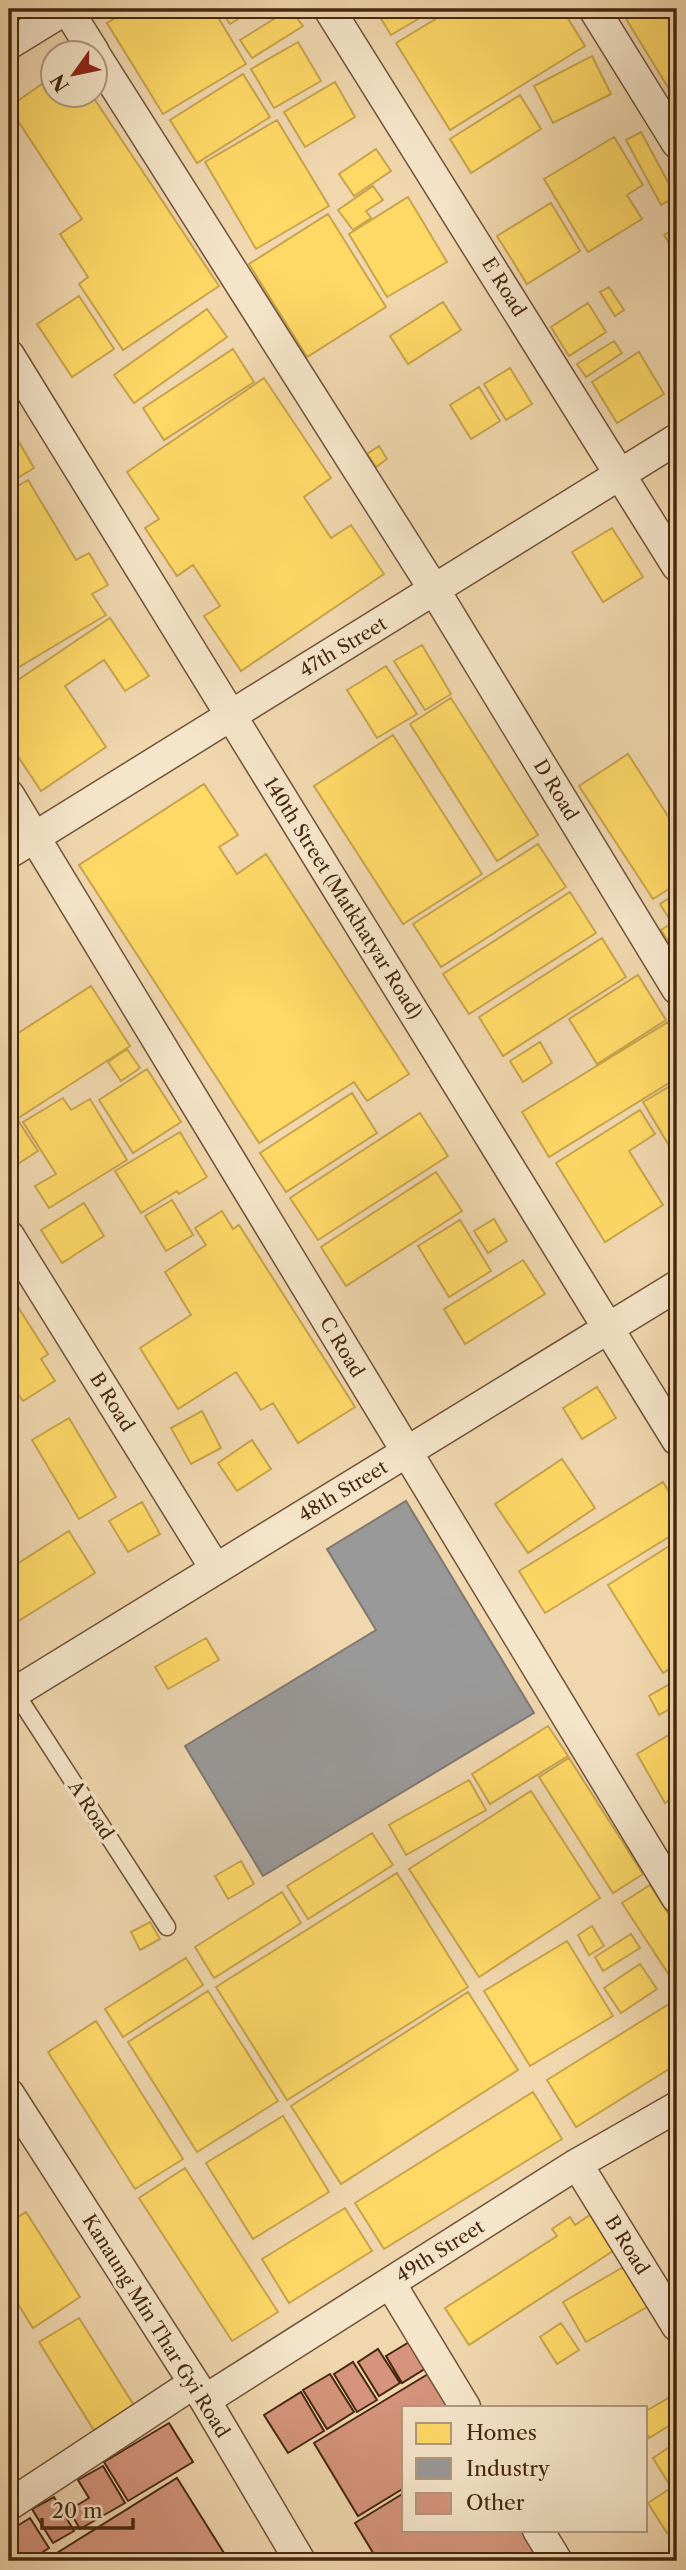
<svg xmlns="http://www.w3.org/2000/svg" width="686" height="2570" viewBox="0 0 686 2570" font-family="'Libre Caslon Text',serif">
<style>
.homes{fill:#ffd966;stroke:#c8a44c;stroke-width:2}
.industry{fill:#999;stroke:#807770;stroke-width:2}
.building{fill:#d5947b;stroke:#462711;stroke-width:2}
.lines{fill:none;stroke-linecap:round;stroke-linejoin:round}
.service-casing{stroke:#705338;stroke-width:19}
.minor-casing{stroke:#705338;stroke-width:33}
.service{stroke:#f5e5ca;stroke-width:16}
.minor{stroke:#f5e5ca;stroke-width:30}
.labels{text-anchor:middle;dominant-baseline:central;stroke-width:7;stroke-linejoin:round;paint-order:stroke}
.street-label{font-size:19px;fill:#462711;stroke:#f5e5ca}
</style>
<rect width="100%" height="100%" fill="#f0d7ae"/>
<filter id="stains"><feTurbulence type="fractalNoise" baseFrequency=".00286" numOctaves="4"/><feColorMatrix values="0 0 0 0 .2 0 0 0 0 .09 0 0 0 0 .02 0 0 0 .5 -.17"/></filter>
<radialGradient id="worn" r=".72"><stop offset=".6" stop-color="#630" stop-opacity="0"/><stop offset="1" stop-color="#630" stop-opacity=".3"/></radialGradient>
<path class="homes" d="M130,9H213L246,64L163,114L107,23Z
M220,9H254L230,24Z
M290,9L303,26L252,58L240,40Z
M375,9H428L430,12L391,35Z
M452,9H562L585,46L450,130L396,43Z
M620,9H677V102Z
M298,42L321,81L274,108L251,69Z
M592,56L611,94L553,123L534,86Z
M243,74L270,117L197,163L170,120Z
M52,77V94H91L219,286L123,350L79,284L88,277L60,234L82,219L9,107Z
M335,82L355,117L305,147L284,112Z
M520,95L541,129L471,173L450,139Z
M277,120L329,206L256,249L205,162Z
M641,132L676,197L661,205L626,140Z
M614,137L643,185L627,195L642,219L588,252L544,179Z
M376,149L391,171L354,196L339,174Z
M373,186L383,200L366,211L371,218L353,230L338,210Z
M408,197L447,262L387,297L349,234Z
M551,203L580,251L527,284L497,236Z
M328,214L386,307L307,357L249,264Z
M677,227V256L664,235Z
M609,287L624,310L615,316L600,292Z
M79,296L114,349L72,377L37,324Z
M443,302L461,330L408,364L390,336Z
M588,303L606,332L569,356L551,327Z
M207,309L227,337L134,403L114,375Z
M614,341L622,353L586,377L577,364Z
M233,349L254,382L164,440L143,408Z
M639,352L664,394L617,423L592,382Z
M510,368L532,404L506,420L484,384Z
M264,378L331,478L304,497L331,538L351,525L384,574L241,671L204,616L220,606L193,565L177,576L145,528L159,519L127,472Z
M479,387L500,421L471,439L450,405Z
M9,425L34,468L9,483Z
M379,446L387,459L376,467L367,454Z
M28,480L76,560L89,553L108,585L92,594L106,615L9,673V491Z
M612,528L643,577L603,602L572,552Z
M110,618L149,676L125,691L104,660L65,686L106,747L41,791L9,743V686Z
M422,645L451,694L425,710L394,661Z
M386,666L417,714L377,738L347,690Z
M451,698L538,835L497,861L410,724Z
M393,735L482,874L403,924L314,786Z
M628,754L677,830V884L653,899L579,786Z
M204,784L238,835L219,847L237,874L266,854L409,1074L367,1101L354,1082L259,1143L79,865Z
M538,844L566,887L441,967L413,924Z
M570,892L596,933L469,1014L443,974Z
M677,893V955L661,930L672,923L660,904Z
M602,938L626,977L503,1056L479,1017Z
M638,975L666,1020L597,1064L569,1019Z
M91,986L130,1046L9,1124V1039Z
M668,1022L677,1037V1078L549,1157L522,1112Z
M540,1042L552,1063L523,1082L510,1061Z
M127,1049L140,1068L121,1081L108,1062Z
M147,1069L181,1122L133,1153L99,1100Z
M677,1082V1159L643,1102Z
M352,1093L377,1133L286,1192L260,1153Z
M63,1098L71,1110L90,1099L127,1160L49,1208L35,1186L56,1174L23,1122Z
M640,1110L655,1134L629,1151L663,1205L605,1242L556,1163Z
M420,1113L448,1156L318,1240L290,1198Z
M19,1122L38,1151L10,1169L9,1128Z
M180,1132L207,1177L179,1194L177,1191L141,1213L115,1171Z
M436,1172L462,1211L346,1286L321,1247Z
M172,1200L193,1235L166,1251L145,1216Z
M84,1203L104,1236L62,1263L41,1230Z
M222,1211L233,1229L239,1225L355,1407L298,1443L273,1403L261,1410L236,1372L178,1409L140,1348L191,1315L165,1272L206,1245L195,1228Z
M494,1219L507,1241L488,1253L474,1231Z
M460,1220L491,1271L449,1297L418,1246Z
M523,1260L545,1294L465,1344L444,1309Z
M9,1293L48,1354L41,1359L55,1381L23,1401L9,1382Z
M597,1387L616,1418L582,1439L563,1408Z
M202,1411L221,1448L191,1464L171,1428Z
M69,1418L116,1497L79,1519L32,1440Z
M252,1440L271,1469L237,1491L218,1463Z
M562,1459L595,1508L528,1553L495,1504Z
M663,1482L677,1505V1532L545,1613L519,1571Z
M142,1502L160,1534L128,1552L109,1521Z
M69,1531L95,1573L9,1627V1569Z
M677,1541V1664L663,1673L608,1585Z
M206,1638L219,1660L168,1689L155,1667Z
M677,1680V1705L659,1715L649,1696Z
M548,1726L568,1756L490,1804L472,1774Z
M677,1730V1795L665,1803L637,1754Z
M569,1758L643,1874L613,1893L539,1777Z
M469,1780L486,1810L406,1855L389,1825Z
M531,1791L600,1898L479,1977L409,1869Z
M372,1833L393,1865L308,1919L287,1886Z
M241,1861L254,1884L228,1899L215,1876Z
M397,1873L468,1987L287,2100L216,1987Z
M650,1885L677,1927V1979L673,1981L622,1903Z
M282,1892L301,1923L214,1978L195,1947Z
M150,1922L160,1939L140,1950L131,1932Z
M592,1926L604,1946L589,1955L578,1935Z
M631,1934L640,1948L603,1971L595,1957Z
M567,1941L613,2016L530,2066L484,1991Z
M186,1958L203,1985L123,2037L105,2009Z
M640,1964L657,1989L621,2013L604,1988Z
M208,1991L278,2101L197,2152L128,2042Z
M468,1992L518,2070L341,2184L291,2106Z
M677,1999V2064L576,2127L547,2080Z
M96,2021L183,2159L135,2189L48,2052Z
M533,2092L562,2139L384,2249L355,2203Z
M283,2116L329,2192L253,2239L206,2163Z
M185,2168L278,2312L232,2341L139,2198Z
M345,2208L372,2251L289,2303L262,2259Z
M26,2212L80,2297L33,2328L9,2290V2223Z
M590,2215L613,2251L469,2345L445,2308L557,2236L552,2229L570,2217L575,2225Z
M625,2266L649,2306L586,2342L563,2302Z
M79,2318L135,2407L95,2432L39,2342Z
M561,2323L579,2350L557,2364L540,2337Z
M677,2393V2421L649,2438L646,2432V2411Z
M677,2442V2476L668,2482L653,2458Z
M677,2484V2526L667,2533L648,2503Z"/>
<path class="industry" d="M406,1501L534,1713L263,1876L185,1746L376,1630L327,1549Z"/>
<path class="building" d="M419,2336L436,2362L402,2383L386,2356Z
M378,2349L400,2383L379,2396L358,2362Z
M353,2362L377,2400L357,2412L334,2374Z
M438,2368L462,2407H404V2488L358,2516L314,2443Z
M330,2374L354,2412L327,2429L303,2390Z
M301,2392L324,2431L288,2453L264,2415Z
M169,2423L193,2462L128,2501L104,2462Z
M103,2466L125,2503L80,2529L69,2510L89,2498L78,2480Z
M177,2478L229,2561H44Z
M404,2493V2530H528L547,2561H378L355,2523Z
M54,2497L74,2531L53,2543L32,2509Z
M30,2518L49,2548L29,2561H9V2531Z"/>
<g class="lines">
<defs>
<path id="service" d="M15,1692L167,1927"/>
<path id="minor" d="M67,9L94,52
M329,9L677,566
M594,9L677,143
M9,44L66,9
M94,53L435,591L677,989
M9,355L677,1440
M9,795L677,1898
M9,853L677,439
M9,1236L215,1568
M9,1696L677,1286
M9,2094L205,2400L300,2561
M577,2164L677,2326
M390,2283L465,2407
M205,2400L577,2164L677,2107
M9,2505L194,2383
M538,2530L557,2561"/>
</defs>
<use href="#service" class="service-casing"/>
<use href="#minor" class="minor-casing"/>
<use href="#service" class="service"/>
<use href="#minor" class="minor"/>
</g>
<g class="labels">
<g class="street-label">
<text transform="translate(504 287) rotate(58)">E Road</text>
<text transform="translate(343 647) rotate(-31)">47th Street</text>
<text transform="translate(556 790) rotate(59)">D Road</text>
<text transform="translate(343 898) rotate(58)">140th Street (Matkhatyar Road)</text>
<text transform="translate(342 1347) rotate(59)">C Road</text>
<text transform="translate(112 1402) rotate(58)">B Road</text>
<text transform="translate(343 1491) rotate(-31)">48th Street</text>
<text transform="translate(91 1810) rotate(57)">A Road</text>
<text transform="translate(627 2245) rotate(58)">B Road</text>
<text transform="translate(440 2251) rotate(-32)">49th Street</text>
<text transform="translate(156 2326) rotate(58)">Kanaung Min Thar Gyi Road</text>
</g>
</g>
<rect width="686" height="2570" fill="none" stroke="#f0d7ae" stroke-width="35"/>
<rect x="10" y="10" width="665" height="2549" fill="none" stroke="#462711" stroke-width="3.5"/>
<rect x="18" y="18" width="651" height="2535" fill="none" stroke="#462711" stroke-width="2"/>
<rect x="402" y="2406" width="245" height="126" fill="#f5e5ca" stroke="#af9980" stroke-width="2"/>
<rect x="416" y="2423" width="35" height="21" fill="#ffd966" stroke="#af9980" stroke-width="2"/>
<text x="466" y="2440" font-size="21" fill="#462711">Homes</text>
<rect x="416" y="2458" width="35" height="21" fill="#999999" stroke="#af9980" stroke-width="2"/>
<text x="466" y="2476" font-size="21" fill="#462711">Industry</text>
<rect x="416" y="2493" width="35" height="21" fill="#d5947b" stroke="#af9980" stroke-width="2"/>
<text x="466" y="2510" font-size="21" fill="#462711">Other</text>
<g transform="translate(74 74) rotate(237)"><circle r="33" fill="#f5e5ca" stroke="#af9980" stroke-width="2"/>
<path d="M0-5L12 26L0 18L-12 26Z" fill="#8f2418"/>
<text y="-10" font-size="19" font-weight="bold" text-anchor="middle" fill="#462711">N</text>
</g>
<path d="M42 2518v10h91v-10" fill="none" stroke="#462711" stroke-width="3.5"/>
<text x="52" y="2518" font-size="21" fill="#462711" stroke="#f5e5ca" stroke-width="5" paint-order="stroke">20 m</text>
<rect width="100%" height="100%" filter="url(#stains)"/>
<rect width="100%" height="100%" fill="url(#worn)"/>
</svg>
